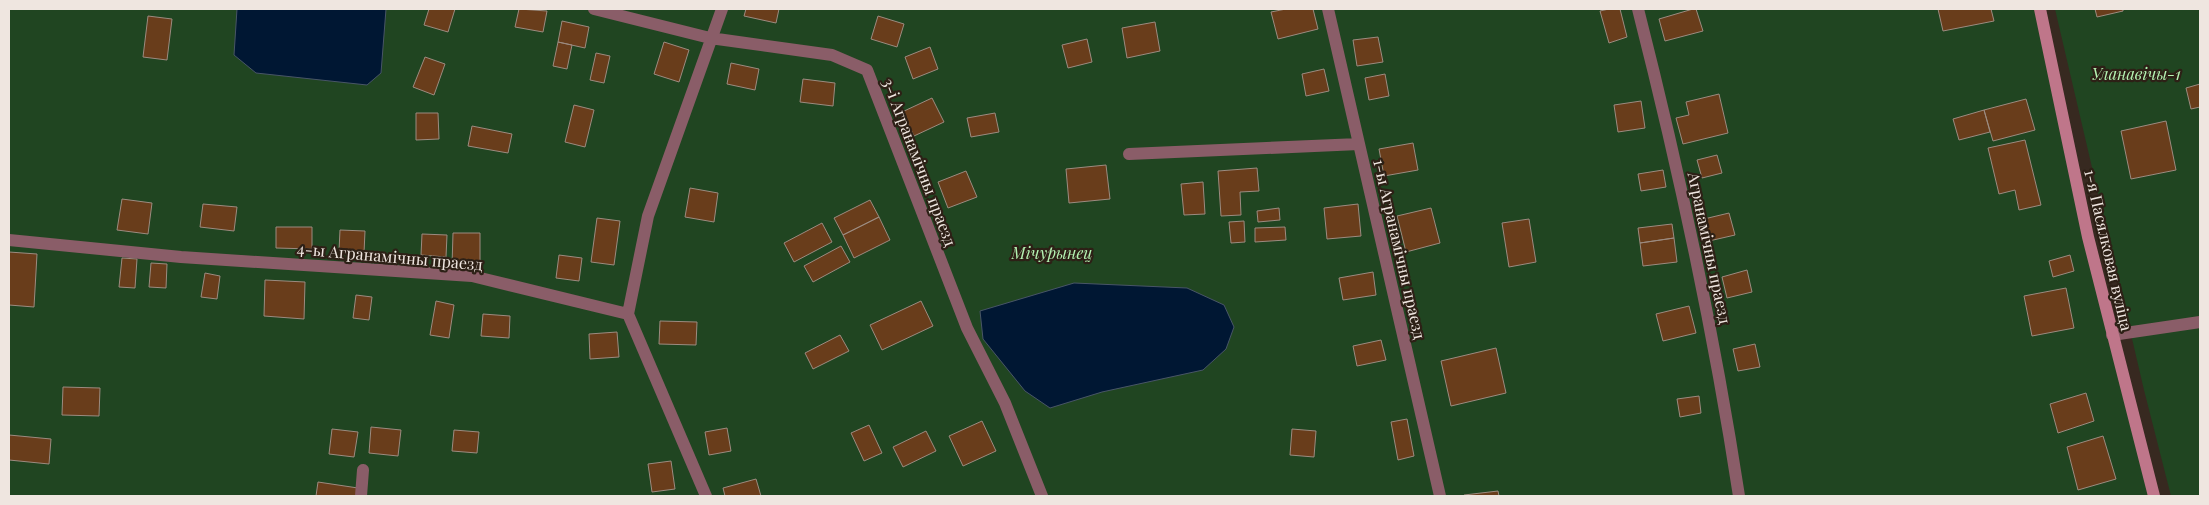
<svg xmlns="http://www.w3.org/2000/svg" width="2209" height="505" viewBox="0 0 2209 505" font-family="'Playfair Display',serif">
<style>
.green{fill:#204521}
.water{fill:#001733;stroke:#485567}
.building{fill:#693d1b;stroke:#9c8b80}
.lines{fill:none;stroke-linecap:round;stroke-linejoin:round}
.lane{stroke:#8a5d68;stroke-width:12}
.secondary{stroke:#bf768a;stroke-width:12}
.labels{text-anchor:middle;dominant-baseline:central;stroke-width:4.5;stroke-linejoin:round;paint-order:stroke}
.park-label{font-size:16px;font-style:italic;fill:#b5f4b3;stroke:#2d2016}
.street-label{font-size:16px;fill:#efe6e0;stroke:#2d2016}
</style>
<rect width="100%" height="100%" fill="#372920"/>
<path class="green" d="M9,9H2036L2153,496H9Z
M2055,9H2200V496H2171L2144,390Z"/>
<path class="water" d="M237,9H386L381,73L367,85L256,73L234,55Z
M1074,283L1187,288L1224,305L1234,327L1226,349L1203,370L1102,392L1050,408L1025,391L983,339L980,311Z"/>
<path class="building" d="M429,9H455L448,32L424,25Z
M519,9L547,11L543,32L515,27Z
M746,9H779L776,23L744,16Z
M1286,9H1313L1318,29L1278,39L1271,12Z
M1609,9H1620L1627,37L1609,43L1600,11Z
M1693,9H1696L1703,31L1665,41L1659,19Z
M1938,9H1991L1994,21L1943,31Z
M2095,9H2123V11L2097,17Z
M148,16L172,19L167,60L143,57Z
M878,16L904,24L897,47L871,39Z
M562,21L589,27L585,48L558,42Z
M1155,22L1160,51L1127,58L1122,28Z
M1378,37L1383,62L1357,66L1353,40Z
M1087,39L1092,62L1068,68L1062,45Z
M558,42L572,45L567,69L553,66Z
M664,42L689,50L679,82L654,74Z
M930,47L938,69L913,79L905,57Z
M596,53L610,56L604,83L590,80Z
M425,57L445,64L434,95L413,87Z
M731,63L759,69L755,90L727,84Z
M1324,69L1329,91L1306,96L1302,74Z
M1385,74L1389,96L1369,100L1365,78Z
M803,79L835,83L833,106L800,102Z
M2200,84V107L2191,109L2186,88Z
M1719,94L1728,133L1683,144L1676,118L1689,115L1686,102Z
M932,98L944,122L914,136L902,112Z
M2026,99L2035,130L1993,141L1984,110Z
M1641,101L1645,128L1618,132L1614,105Z
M574,105L594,110L585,147L565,142Z
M1984,110L1990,132L1959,140L1953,119Z
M416,113H438L439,139L416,140Z
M995,113L999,132L971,137L967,118Z
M2166,121L2176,170L2131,179L2121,131Z
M472,126L512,134L508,153L468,146Z
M2025,140L2041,205L2019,210L2015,190L1999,194L1988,148Z
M1413,143L1418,170L1384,176L1379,149Z
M1717,155L1722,173L1702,178L1697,160Z
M1106,165L1110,199L1069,203L1066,169Z
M1257,168L1259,191L1240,192L1241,215L1221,216L1218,171Z
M1663,170L1666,187L1641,191L1638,174Z
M966,171L977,197L948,208L938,182Z
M1203,182L1205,214L1184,215L1181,184Z
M690,188L718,193L714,222L685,217Z
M122,199L152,203L148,234L117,230Z
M870,200L879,217L843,235L834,218Z
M203,204L237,207L234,231L200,227Z
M1358,204L1361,236L1327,239L1324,208Z
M1279,208L1280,220L1258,222L1257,211Z
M1431,208L1440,243L1406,252L1397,216Z
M1729,213L1735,235L1709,241L1704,219Z
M879,217L890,240L854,258L843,235Z
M597,218L620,221L614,265L591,262Z
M1529,219L1536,262L1509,267L1502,223Z
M1244,221L1245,242L1231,243L1229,222Z
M822,223L832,242L794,262L784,243Z
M1672,224L1674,238L1640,243L1638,228Z
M276,227H312V249L276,248Z
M1285,227L1286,240L1255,242V228Z
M340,230L365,231L364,253L339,251Z
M453,233H480V266H452Z
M422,234L447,235L446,257L421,255Z
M1674,238L1677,262L1643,266L1640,243Z
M841,246L850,262L813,282L804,266Z
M9,252L37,254L34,307L9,305Z
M559,255L582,258L579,281L556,278Z
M2070,255L2074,271L2053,277L2049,261Z
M122,258L137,259L135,288L119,287Z
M151,263L167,264L166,288L149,287Z
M1747,270L1752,292L1727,298L1722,277Z
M1373,272L1376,295L1343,300L1339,278Z
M205,273L220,276L217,299L201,297Z
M265,280L305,282L304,319L264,316Z
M2066,288L2074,328L2032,336L2024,296Z
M356,295L372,297L369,320L353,318Z
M436,301L454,305L449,338L430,335Z
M921,301L933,326L882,350L870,325Z
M1689,306L1696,333L1663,341L1656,314Z
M483,314L510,316L509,338L481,336Z
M660,321L697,322L696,345L659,344Z
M617,332L619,357L590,359L589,334Z
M840,335L849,351L813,369L805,353Z
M1381,340L1386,360L1357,366L1353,346Z
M1755,344L1760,367L1738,371L1733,349Z
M1496,348L1506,393L1451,406L1441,361Z
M63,387L100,388L99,416L62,415Z
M2086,393L2094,421L2058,433L2050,404Z
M1699,396L1701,413L1680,417L1677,399Z
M1407,419L1414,456L1398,460L1391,422Z
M982,421L996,451L963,466L949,436Z
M869,425L882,453L864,461L851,433Z
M371,427L401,430L398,456L369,453Z
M727,428L731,451L709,455L705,432Z
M332,429L358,432L354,457L329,454Z
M1292,429L1316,431L1314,457L1290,455Z
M454,430L479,432L477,453L452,451Z
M926,431L936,451L903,467L893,447Z
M9,435L51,439L49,464L9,460Z
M2103,436L2116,479L2078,490L2067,447Z
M671,461L675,489L652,492L648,464Z
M756,479L761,496H725L723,488Z
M318,482L358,488L357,496H316Z
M1498,491L1499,496H1464V495Z"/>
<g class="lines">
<path class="lane" d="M594,9L710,38L832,55L867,70L967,328L1005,403L1042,496
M1328,9L1440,496
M1638,9C1679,170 1714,332 1739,496
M1129,154L1359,144
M9,240L181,257L472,276L628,314L706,496
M628,314L648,216L722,9
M2112,335L2200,322
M361,496L363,470"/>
<path class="secondary" d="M2040,9L2088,237L2154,496"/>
</g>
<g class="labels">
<g class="park-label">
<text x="2136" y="73">Уланавічы-1</text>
<text x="1052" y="252">Мічурынец</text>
</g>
<g class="street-label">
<text transform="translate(920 162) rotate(69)">3-і Агранамічны праезд</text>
<text transform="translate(1710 248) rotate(78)">Агранамічны праезд</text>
<text transform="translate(1400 249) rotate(77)">1-ы Агранамічны праезд</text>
<text transform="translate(2109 250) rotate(77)">1-я Пасялковая вуліца</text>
<text transform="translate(390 256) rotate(5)">4-ы Агранамічны праезд</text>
</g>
</g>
<rect width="2209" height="505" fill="none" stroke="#efe6e0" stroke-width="20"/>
</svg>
